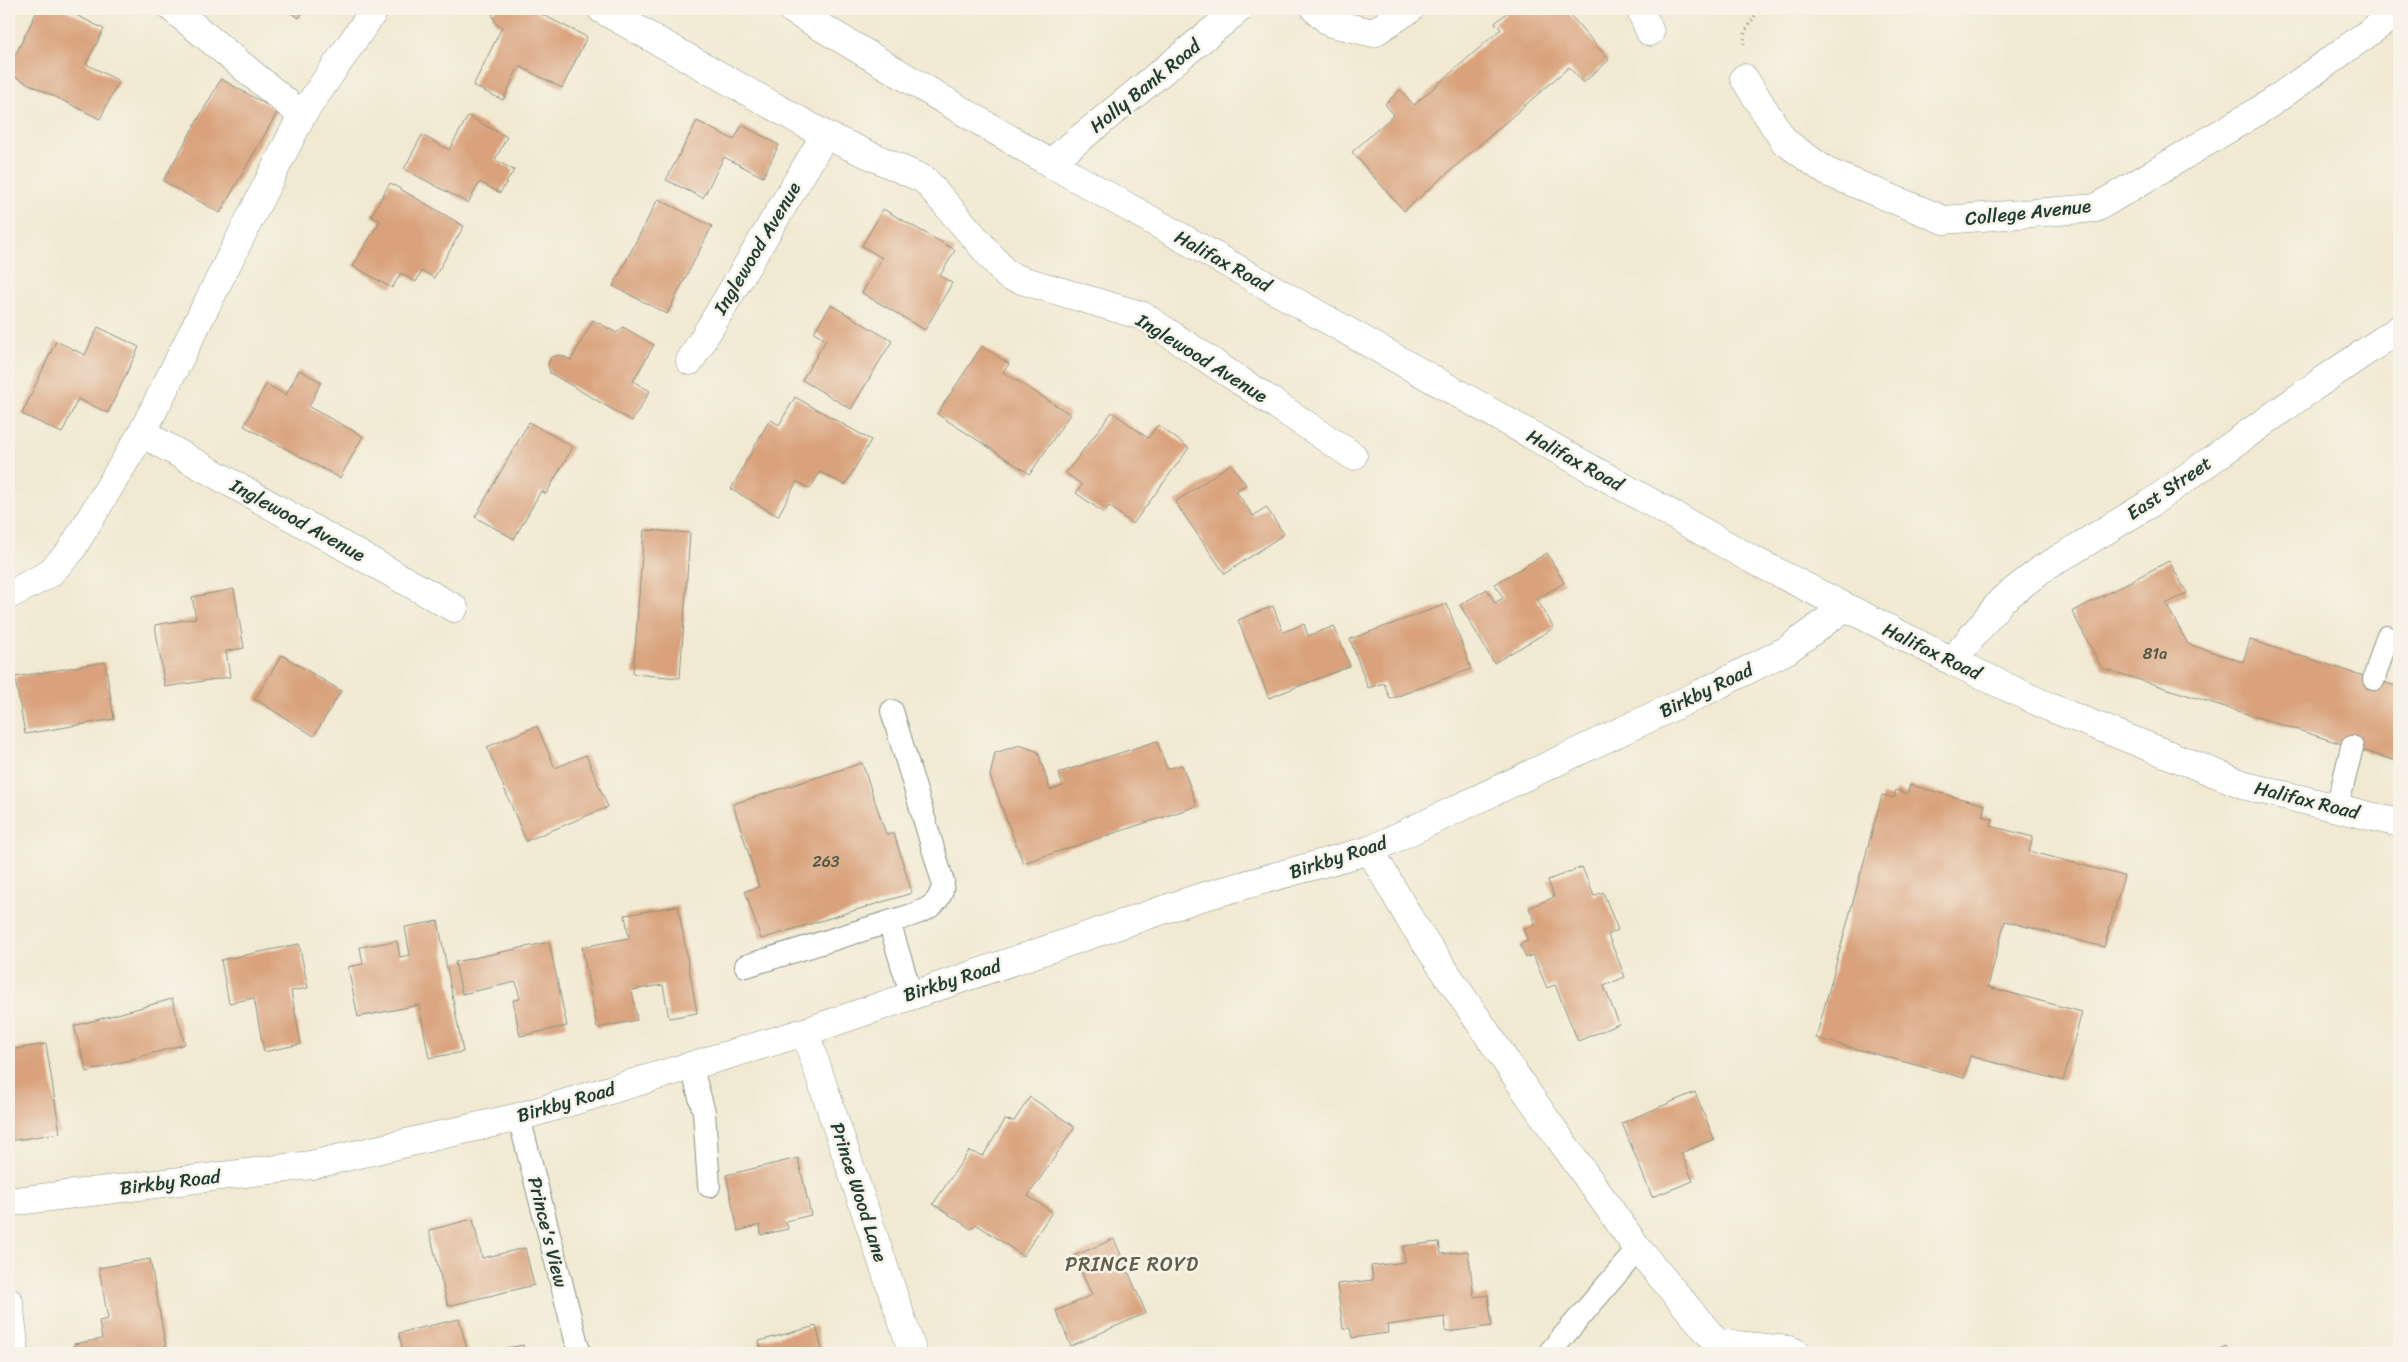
<svg xmlns="http://www.w3.org/2000/svg" width="2408" height="1362" viewBox="0 0 2408 1362" font-family="Sriracha,sans-serif">
<style>
.building{fill:#d9a27b}
.lines{fill:none;stroke-linecap:round;stroke-linejoin:round}
.service-casing{stroke:#889383;stroke-width:24}
.minor-casing{stroke:#889383;stroke-width:29}
.tertiary-casing{stroke:#889383;stroke-width:29}
.trunk-casing{stroke:#889383;stroke-width:29}
.path{stroke:#889383;stroke-width:3;stroke-dasharray:1 4;stroke-linecap:butt}
.service{stroke:#fff;stroke-width:22}
.minor{stroke:#fff;stroke-width:28}
.tertiary{stroke:#fff;stroke-width:28}
.trunk{stroke:#fff;stroke-width:28}
.labels{text-anchor:middle;dominant-baseline:central;stroke-width:5;stroke-linejoin:round;paint-order:stroke}
.number-label{font-size:16px;fill:#4e5646}
.street-label{font-size:19px;fill:#1f3d34;stroke:#f7f3e8}
.neighbourhood-label{font-size:20px;letter-spacing:1px;fill:#60604d;stroke:#f7f3e8}
</style>
<rect width="100%" height="100%" fill="#f7f3e8"/>
<filter id="ink" filterUnits="userSpaceOnUse"><feTurbulence type="fractalNoise" baseFrequency=".02" numOctaves="2"/><feDisplacementMap in="SourceGraphic" scale="10" xChannelSelector="R" yChannelSelector="G"/><feConvolveMatrix kernelMatrix="1 2 1 2 8 2 1 2 1" color-interpolation-filters="sRGB"/></filter>
<filter id="wash" filterUnits="userSpaceOnUse"><feTurbulence type="fractalNoise" baseFrequency=".0096" numOctaves="4" result="noise"/><feDisplacementMap in="SourceGraphic" scale="20" xChannelSelector="R" yChannelSelector="G"/><feGaussianBlur stdDeviation="1.12" result="paint"/><feColorMatrix in="noise" values="0 0 0 0 0 0 0 0 0 0 0 0 0 0 0 0 0 1.4 0 .05"/><feComposite in="paint" operator="in"/></filter>
<g filter="url(#wash)">
<rect width="100%" height="100%" fill="#f1e9d2"/>
<g id="blocks">
<path class="building" d="M38,9H64L104,29L86,64L119,81L100,119L9,74V68Z
M284,9H305L299,18Z
M495,9H531L587,37L562,88L519,66L503,100L473,86L502,27L496,24L492,14Z
M1511,9H1565L1609,60L1583,83L1569,67L1404,211L1352,152L1394,115L1385,104L1400,90L1414,105L1501,29L1495,23Z
M221,79L278,111L220,213L163,181Z
M468,116L507,137L495,160L514,170L500,193L480,182L468,203L404,169L422,135L449,150Z
M697,121L734,140L742,125L779,145L763,177L724,157L703,198L666,180Z
M390,183L464,226L434,278L422,271L416,282L401,273L392,288L353,266L380,221L371,216Z
M658,199L712,226L667,314L613,286Z
M883,209L955,250L940,276L952,283L925,330L862,293L882,258L862,246Z
M831,305L892,341L851,409L802,380L826,340L814,332Z
M593,320L617,333L623,327L654,345L633,381L650,391L632,421L550,373L548,364L551,357L560,355L571,360Z
M98,327L139,347L108,413L78,399L62,433L22,414L56,341L85,355Z
M982,346L1009,364L1003,372L1070,414L1030,474L937,414Z
M299,370L321,382L309,407L363,436L340,478L244,426L266,384L286,395Z
M795,397L871,440L845,485L820,472L810,489L797,481L778,516L731,489L770,419L779,425Z
M1112,412L1148,438L1158,425L1189,448L1133,524L1109,506L1104,513L1076,493L1082,485L1066,473Z
M529,422L573,447L546,494L541,491L514,539L475,517Z
M1231,464L1246,485L1236,491L1253,516L1266,507L1284,534L1225,574L1175,502Z
M644,530L690,533L680,678L633,674Z
M1547,553L1564,583L1537,599L1554,628L1494,663L1460,605L1487,589L1495,603L1503,598L1495,584Z
M2169,561L2187,593L2166,604L2188,644L2243,662L2250,640L2399,687V762L2102,668L2072,612Z
M234,589L244,648L226,651L230,677L165,687L155,625L196,618L192,597Z
M1447,604L1471,669L1390,699L1384,683L1368,688L1350,639Z
M1273,606L1283,632L1304,624L1308,636L1334,626L1350,666L1269,698L1238,620Z
M282,655L341,691L314,736L255,699Z
M105,662L114,719L25,734L15,677Z
M537,726L555,768L586,755L608,807L526,841L487,747Z
M1157,741L1167,769L1182,765L1197,806L1023,863L990,776L995,753L1020,745L1038,752L1050,790L1063,786L1058,773Z
M862,763L886,834H894L912,893L761,939L745,891L759,887L733,804Z
M1910,785L1985,805L1982,816L1993,819L1991,826L2033,837L2029,851L2124,876L2104,947L2005,921L1988,987L2082,1012L2063,1081L1970,1056L1964,1078L1816,1038L1882,795L1894,798L1896,790L1907,794Z
M1582,867L1594,896L1603,892L1618,930L1608,935L1625,977L1604,986L1619,1024L1578,1041L1555,985L1547,988L1533,955L1526,958L1520,944L1528,941L1523,929L1536,924L1529,908L1554,897L1548,880Z
M678,906L697,1013L669,1018L663,985L632,990L637,1020L597,1028L582,947L629,938L625,915Z
M438,921L463,1052L429,1058L419,1005L358,1017L348,967L363,964L360,947L397,941L400,957L410,955L405,927Z
M549,942L567,1026L520,1036L513,1000L520,999L516,982L462,994L455,962Z
M299,944L308,988L291,991L301,1044L264,1052L254,998L229,1003L221,960Z
M172,999L185,1044L87,1072L74,1026Z
M46,1044L60,1133L9,1141V1050Z
M1695,1092L1714,1139L1681,1153L1693,1181L1652,1197L1622,1123Z
M1030,1097L1075,1127L1028,1196L1052,1212L1023,1256L976,1224L971,1229L933,1204L969,1151L983,1156L1005,1120L1014,1121Z
M798,1158L811,1215L786,1221L788,1229L761,1235L760,1225L738,1231L726,1175Z
M473,1219L482,1258L525,1248L534,1285L448,1306L429,1230Z
M1114,1239L1146,1313L1071,1346L1056,1311L1092,1295L1074,1256Z
M1439,1242L1441,1254L1468,1251L1474,1297L1488,1295L1492,1326L1446,1332L1445,1317L1387,1325L1388,1333L1352,1338L1350,1328L1343,1329L1337,1284L1373,1280L1371,1266L1405,1262L1403,1246Z
M150,1259L167,1353H76L74,1344L102,1339L99,1321L108,1319L99,1268Z
M459,1319L468,1353H403L399,1333Z
M816,1326L823,1353H762L759,1341Z
M523,1345L525,1353H488L487,1352Z
M2226,1347L2229,1353H2213Z"/>
</g>
</g>
<g filter="url(#ink)">
<use href="#blocks" fill-opacity="0" stroke="#889383" stroke-width="1"/>
<g class="lines">
<defs>
<path id="service" d="M2374,679L2387,637
M2337,808L2352,747
M889,922C912,914 942,912 943,882L892,711
M746,966L889,922L911,994
M691,1065L704,1112L709,1186
M519,1117L578,1348
M1549,1353L1638,1249"/>
<path id="minor" d="M173,9L302,115
M601,9L825,135L925,180L1008,276L1143,316L1353,456
M1315,9L1331,23L1373,33L1410,9
M1640,9L1650,32
M1744,78L1784,141L1827,172L1944,220L2096,208L2268,105L2399,11
M1050,163L1239,9
M690,361L825,135
M142,433L454,608
M9,595L49,574L70,552L142,433L302,115L375,9
M1370,850L1411,921L1526,1091L1638,1249L1717,1343L1789,1350L1797,1353
M805,1032L913,1353
M9,1302L15,1353"/>
<path id="tertiary" d="M1952,661L2002,600L2042,569L2151,503L2312,388L2399,329
M9,1202L311,1165L519,1117L805,1032L1198,898L1370,850L1702,693L1787,650L1845,607"/>
<path id="trunk" d="M791,9L1050,163L1751,559L1952,661L2049,707L2250,787L2399,823"/>
</defs>
<use href="#service" class="service-casing"/>
<use href="#minor" class="minor-casing"/>
<use href="#tertiary" class="tertiary-casing"/>
<use href="#trunk" class="trunk-casing"/>
<path class="path" d="M1744,44L1745,32L1759,9"/>
<use href="#service" class="service"/>
<use href="#minor" class="minor"/>
<use href="#tertiary" class="tertiary"/>
<use href="#trunk" class="trunk"/>
</g>
</g>
<g class="labels">
<g class="number-label">
<text x="2155" y="653">81a</text>
<text x="826" y="861">263</text>
</g>
<g class="street-label">
<text transform="translate(1145 86) rotate(-39)">Holly Bank Road</text>
<text transform="translate(2028 212) rotate(-6)">College Avenue</text>
<text transform="translate(757 248) rotate(-59)">Inglewood Avenue</text>
<text transform="translate(1223 261) rotate(29)">Halifax Road</text>
<text transform="translate(1202 358) rotate(32)">Inglewood Avenue</text>
<text transform="translate(1575 460) rotate(29)">Halifax Road</text>
<text transform="translate(2169 488) rotate(-34)">East Street</text>
<text transform="translate(298 520) rotate(29)">Inglewood Avenue</text>
<text transform="translate(1932 651) rotate(26)">Halifax Road</text>
<text transform="translate(1706 690) rotate(-26)">Birkby Road</text>
<text transform="translate(2307 800) rotate(14)">Halifax Road</text>
<text transform="translate(1338 857) rotate(-18)">Birkby Road</text>
<text transform="translate(952 980) rotate(-18)">Birkby Road</text>
<text transform="translate(566 1102) rotate(-16)">Birkby Road</text>
<text transform="translate(170 1182) rotate(-7)">Birkby Road</text>
<text transform="translate(859 1192) rotate(72)">Prince Wood Lane</text>
<text transform="translate(548 1232) rotate(76)">Prince's View</text>
</g>
<g class="neighbourhood-label">
<text x="1132" y="1264">PRINCE ROYD</text>
</g>
</g>
<rect width="2408" height="1362" fill="none" stroke="#f7f3e8" stroke-width="30"/>
</svg>
